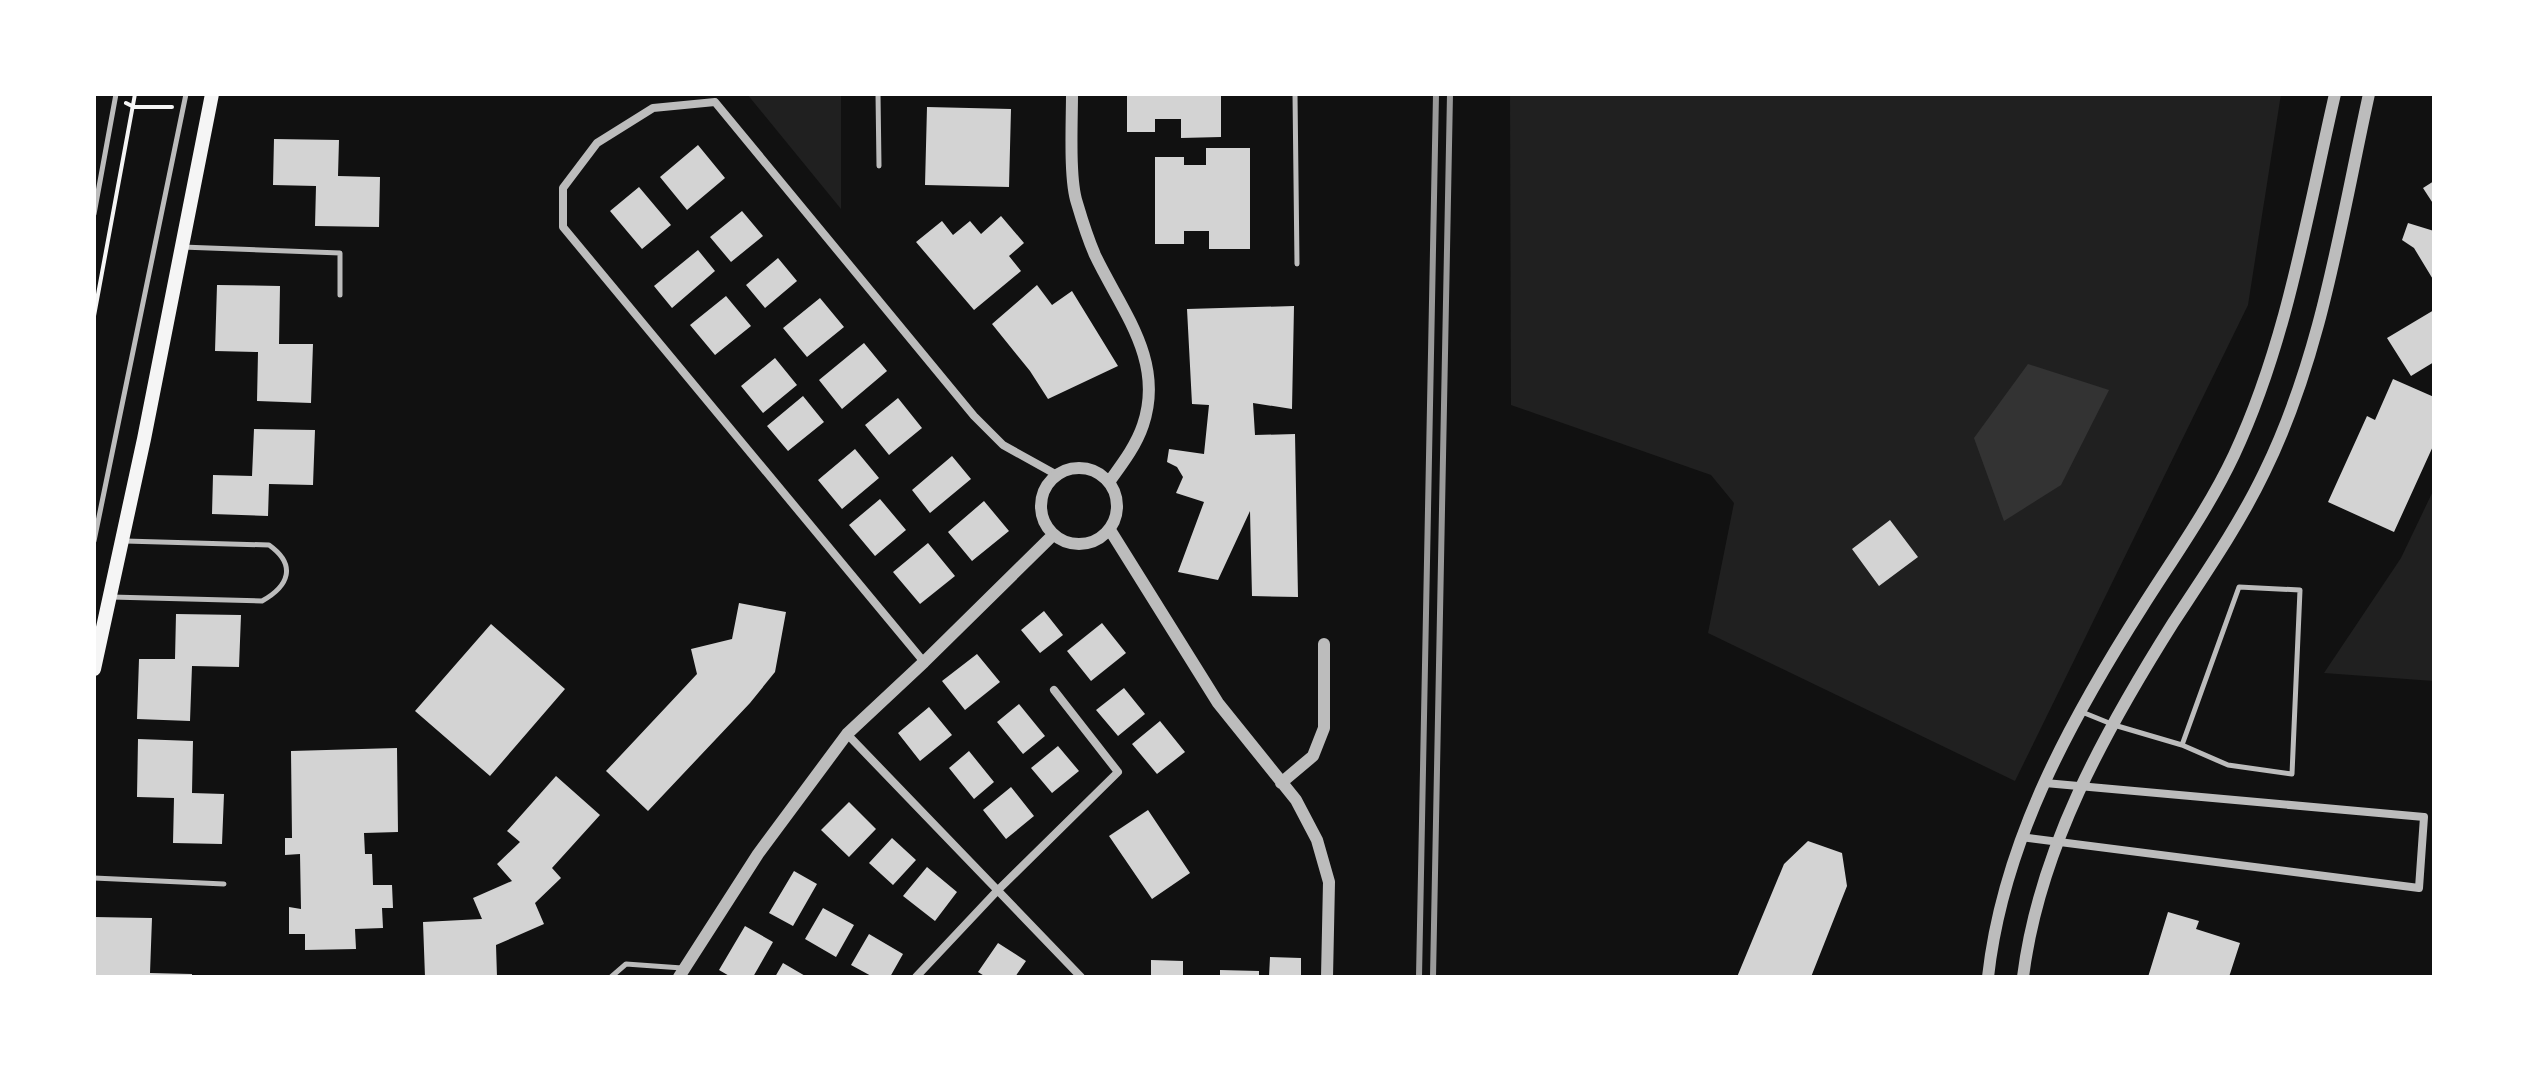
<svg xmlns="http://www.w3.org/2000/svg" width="2528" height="1071" viewBox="0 0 2528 1071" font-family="'PT Sans Narrow',sans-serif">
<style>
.green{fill:#202020}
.water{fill:#333}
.building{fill:#d3d3d3}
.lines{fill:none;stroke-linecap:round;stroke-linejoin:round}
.path{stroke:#f5f5f5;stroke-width:4}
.service{stroke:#bcbcbc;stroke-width:5}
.minor{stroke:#bcbcbc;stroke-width:8}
.tertiary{stroke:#bcbcbc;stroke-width:12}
.secondary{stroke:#f5f5f5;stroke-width:14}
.rail{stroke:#9a9a9a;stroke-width:6}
</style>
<rect width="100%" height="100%" fill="#111"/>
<path class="green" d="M747,94H841V209Z
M1510,94H2281L2248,305L2015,781L1708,633L1734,503L1711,475L1511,405Z
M2434,489V681L2324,673L2401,558Z"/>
<path class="water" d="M2028,364L2109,390L2061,485L2004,521L1974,438Z"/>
<path class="building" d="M1127,94H1221V137L1181,138V119H1155V132H1127Z
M927,107L1011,109L1009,187L925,185Z
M274,139L339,140L338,176L380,177L379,227L315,226L316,186L273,185Z
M698,145L725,178L687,210L660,177Z
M1206,148H1250V249H1209V231H1184V244H1155V157H1184V165H1206Z
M2434,181V205L2423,188Z
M639,187L671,225L642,249L610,211Z
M742,211L763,236L731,262L710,237Z
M1001,216L1024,243L1009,256L1021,271L974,310L916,242L942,221L953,235L970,221L981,234Z
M2408,223L2434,231V281L2414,248L2402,240Z
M698,250L715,271L672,308L654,286Z
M778,258L797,281L765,308L746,285Z
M217,285L280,286L279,344H313L311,403L257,401L258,352L215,351Z
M1037,285L1052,305L1072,291L1118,366L1048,399L1030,371L992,324Z
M726,296L751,326L715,355L690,325Z
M820,298L844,327L807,357L783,328Z
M1294,306L1292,409L1253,403L1255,435L1295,434L1298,597L1252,596L1250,511L1218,580L1178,572L1204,502L1176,493L1183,477L1177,467L1167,462L1169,449L1204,454L1209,405L1192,404L1187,309Z
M2434,310V362L2411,376L2387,338Z
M864,343L887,371L842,409L819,380Z
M775,358L797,385L763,413L741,386Z
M2393,379L2434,397V444L2394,532L2328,502L2367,416L2375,420Z
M803,396L824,422L788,451L767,426Z
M898,398L922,428L889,455L865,425Z
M254,429L315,430L313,485L269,484L268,516L212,514L213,475L252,476Z
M855,449L879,478L842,509L818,480Z
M952,456L971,479L930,513L912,490Z
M880,499L906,530L875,556L849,525Z
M984,501L1009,531L972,561L948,532Z
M1890,520L1918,557L1879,586L1852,549Z
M928,543L955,576L920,604L893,572Z
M739,603L786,612L775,672L750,703L648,811L606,771L697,674L691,649L732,639Z
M1044,611L1063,635L1040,653L1021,630Z
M176,614L241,615L239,667L192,666L190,721L137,719L139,659H175Z
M1102,623L1126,653L1091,681L1067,651Z
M491,624L565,689L490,776L415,711Z
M977,654L1000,682L965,710L942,681Z
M1124,688L1145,714L1118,736L1096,710Z
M1019,704L1045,736L1023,754L997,722Z
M929,707L952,735L920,761L898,733Z
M1160,721L1185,752L1157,774L1132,744Z
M138,739L193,741L192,793L224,794L222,844L173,843L174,798L137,797Z
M1058,746L1079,771L1052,793L1031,768Z
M397,748L398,832L364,833L365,854H372L373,885H392L393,908H382L383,928L355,929L356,949L305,950V934H289V907L301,909L300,854L285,855V838H292L291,751Z
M969,751L994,782L974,799L949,768Z
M556,776L600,815L552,868L561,878L535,903L544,924L496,945L497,977H425L423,922L482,919L473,898L512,881L497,864L520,842L507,831Z
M1011,787L1034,816L1006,839L983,810Z
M849,802L876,829L849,857L821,830Z
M1148,810L1190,873L1152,899L1109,836Z
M892,838L916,860L893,885L869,863Z
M1808,841L1842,853L1847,886L1811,977H1737L1784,864Z
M927,867L957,892L935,921L903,896Z
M794,871L817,884L793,926L769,913Z
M823,908L854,925L836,957L805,939Z
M2168,912L2199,921L2196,929L2240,943L2229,977H2148Z
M94,917L152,918L150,973L192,974V977H94Z
M745,926L773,942L753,977H731L719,970Z
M869,934L903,954L890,977H873L851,965Z
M998,943L1026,961L1015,977H986L978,972Z
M1270,957L1301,958V977H1269Z
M1151,960L1183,961V977H1151Z
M783,963L807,977H775Z
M1220,970L1259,971V977H1220Z"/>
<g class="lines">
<path class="path" d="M126,103L134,107H172
M94,316L135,94"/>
<path class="service" d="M878,94L879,166
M1295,94L1297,264
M94,214L116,94
M182,247L340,253V295
M94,541L186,94
M111,597L262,601C289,586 297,565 269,545L125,541
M2082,712L2114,725L2182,745L2228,765L2292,774L2300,590L2239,587L2182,745
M94,878L224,884
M611,977L626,964L682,968"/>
<path class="minor" d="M924,662L563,227V188L597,143L653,108L715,102L974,416L1003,445L1057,475
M847,734L1081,977
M2021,837L2419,888L2424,817L2045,783
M916,977L996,892L1118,772L1054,690"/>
<path class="tertiary" d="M1072,94C1072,122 1069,179 1077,203C1082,220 1088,239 1095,255C1121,310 1165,360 1143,425C1136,446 1122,464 1109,482
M1041 506a38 38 0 1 1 76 0a38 38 0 1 1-76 0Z
M1110,530L1218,703L1296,800L1317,840L1329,882L1327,977
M1281,783L1313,756L1324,728V644
M679,977L758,854L847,734L924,662L1053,535
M1988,977C2003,842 2071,719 2143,606C2174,557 2209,508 2234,455C2287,342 2307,215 2335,94
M2023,977C2039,849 2105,731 2173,623C2205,574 2239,525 2264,473C2322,355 2341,221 2369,94"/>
<path class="secondary" d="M94,669L144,439L212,94"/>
<path class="rail" d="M1419,977L1436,94
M1433,977L1450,94"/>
</g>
<rect width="2528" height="1071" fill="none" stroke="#ffffff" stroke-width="192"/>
</svg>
